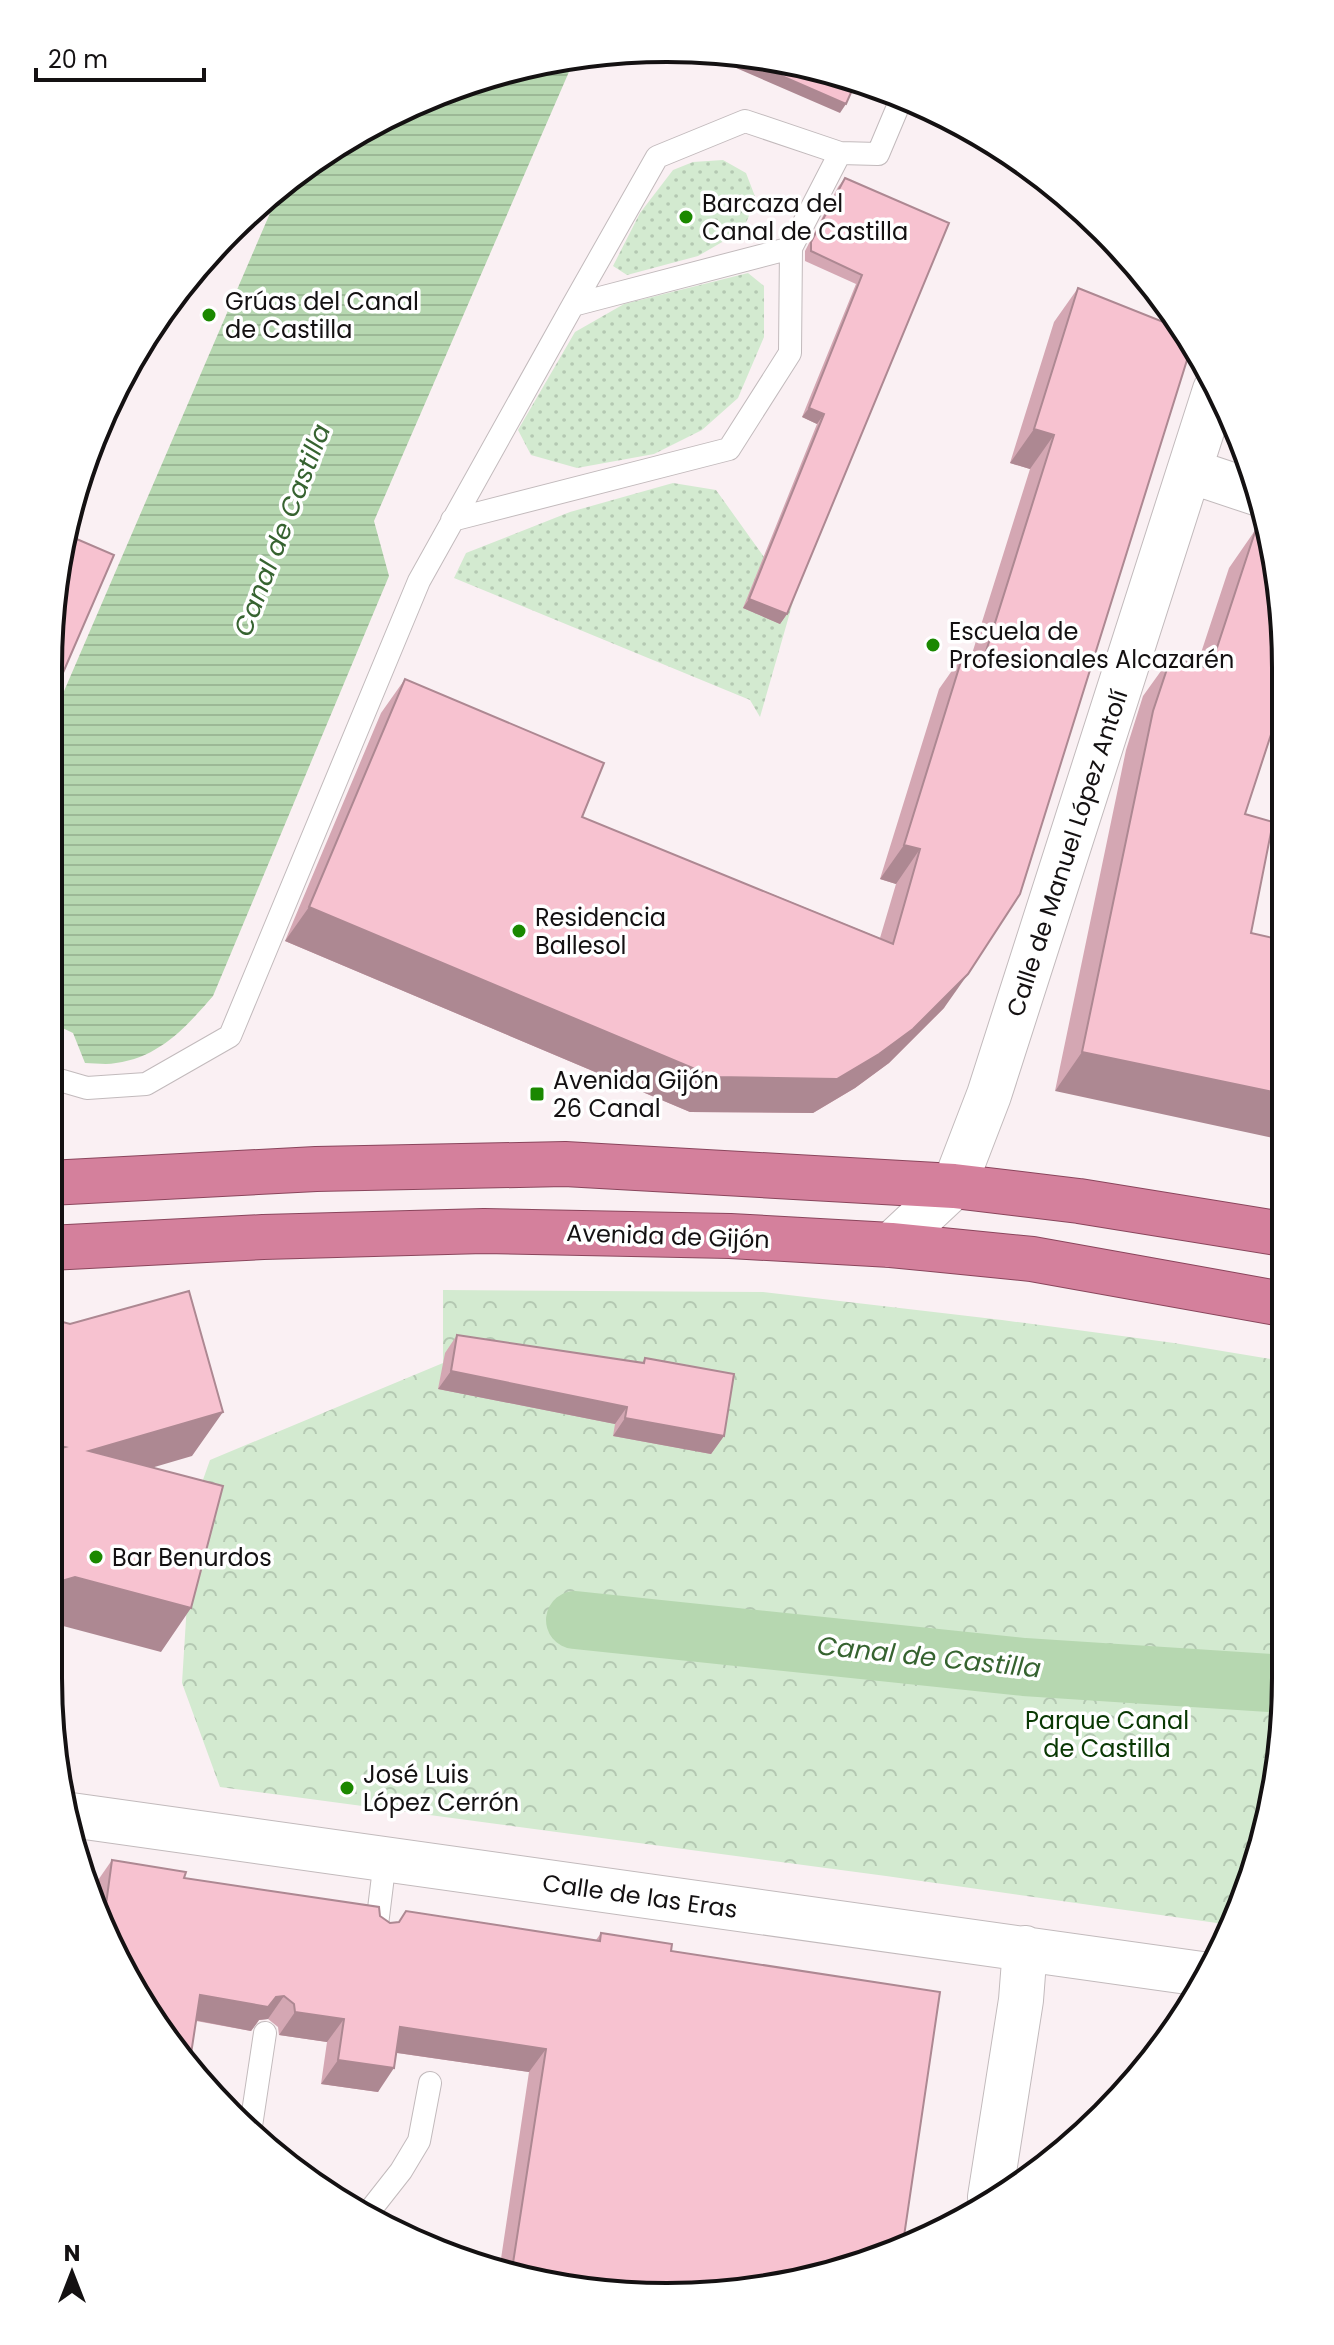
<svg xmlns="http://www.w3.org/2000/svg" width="1334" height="2345" viewBox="0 0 1334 2345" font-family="Poppins,sans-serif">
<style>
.forest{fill:url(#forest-crowns)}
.garden{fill:url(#garden-dots)}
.water{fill:url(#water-rules)}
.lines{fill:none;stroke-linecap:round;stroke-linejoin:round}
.canal{stroke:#b6d7b0;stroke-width:58}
.service-casing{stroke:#c2babc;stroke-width:24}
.minor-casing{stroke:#c2babc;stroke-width:46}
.trunk-casing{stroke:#8a455c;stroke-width:46}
.service{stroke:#fff;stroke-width:22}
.minor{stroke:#fff;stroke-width:44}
.trunk{stroke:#d4809c;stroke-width:44}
.wall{fill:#d4a7b3}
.shaded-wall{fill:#ad8892}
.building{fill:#f7c2d0;stroke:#ad8892;stroke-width:2}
.poi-dot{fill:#1b8800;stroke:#fff;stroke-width:3}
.labels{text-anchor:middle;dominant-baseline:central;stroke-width:7;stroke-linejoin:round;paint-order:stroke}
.poi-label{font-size:24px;fill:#141112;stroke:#fff;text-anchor:start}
.street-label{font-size:24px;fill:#141112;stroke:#fff}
.park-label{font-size:24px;fill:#093803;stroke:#fff}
.water-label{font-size:26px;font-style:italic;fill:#366330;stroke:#fff}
.rim{fill:none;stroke:#141112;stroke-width:4}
</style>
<defs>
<pattern id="forest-crowns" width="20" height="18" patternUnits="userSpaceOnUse" patternTransform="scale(2)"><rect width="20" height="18" fill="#d3ead0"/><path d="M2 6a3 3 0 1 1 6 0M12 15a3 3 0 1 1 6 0" fill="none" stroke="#b4c8b2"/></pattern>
<pattern id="garden-dots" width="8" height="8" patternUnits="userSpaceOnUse" patternTransform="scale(2)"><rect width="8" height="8" fill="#d3ead0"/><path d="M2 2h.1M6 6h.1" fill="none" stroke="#b4c8b2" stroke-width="1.8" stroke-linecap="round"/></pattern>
<pattern id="water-rules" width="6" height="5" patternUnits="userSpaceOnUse" patternTransform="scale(2)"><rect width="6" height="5" fill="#b6d7b0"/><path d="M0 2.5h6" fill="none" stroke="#9cb896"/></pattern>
</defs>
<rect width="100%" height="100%" fill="#faf0f3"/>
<path class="forest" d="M443,1290L763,1292L1002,1320L1174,1343L1283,1361L1285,1718L1253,1877L1231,1925L886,1876L220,1787L182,1683L193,1508L210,1460L443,1363Z"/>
<path class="garden" d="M723,160L746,173L756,199L743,230L698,256L627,275L613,266L640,213L673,170L693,162Z
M748,273L764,286V337L738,398L702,430L654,454L577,468L531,455L518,430L575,332L624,304Z
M673,483L716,490L764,557L801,574L760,717L750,700L454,578L466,553L570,512Z"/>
<path class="water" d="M575,58L374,521L389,576L213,996C186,1027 160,1057 116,1063C106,1065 95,1063 85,1063L73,1033L52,1023L49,1024V726L283,183L291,176L394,112L507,69Z"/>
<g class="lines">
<path class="canal" d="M575,1620L1024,1667L1285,1684"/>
<defs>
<path id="service" d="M573,305L791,248
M452,520L729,449L790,353L791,248L840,153
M49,1077L87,1088L146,1084L230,1036L419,581L573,305L657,157L745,121L840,153L878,154L902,97
M376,1933L385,1860
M251,2126L265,2033
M368,2213L401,2171L419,2141L430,2083"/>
<path id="minor" d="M1190,471L1259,494
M891,1245L954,1186L989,1095L1215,390
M71,1815L1209,1975
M990,2197L1021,2000L1025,1948"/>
<path id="trunk" d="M49,1183L316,1169L565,1164L954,1186L1079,1201L1283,1234
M49,1248L263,1237L484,1231L730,1236L891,1245L1032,1259L1283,1304"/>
</defs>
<use href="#service" class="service-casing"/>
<use href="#minor" class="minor-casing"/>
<use href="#trunk" class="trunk-casing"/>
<use href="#service" class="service"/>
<use href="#minor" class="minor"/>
<use href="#trunk" class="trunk"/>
</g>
<path class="wall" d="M845,178L949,223L787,614L780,624L743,608L817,424L802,417L856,284L805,261V251L838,187Z
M1078,288L1186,331L944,1008L889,1063L855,1088L813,1113L690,1112L285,941L381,713L405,679L582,817L880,938L896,884L880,879L939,689L963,655L971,657L1030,469L1010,463L1054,322Z
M1256,529L1281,739L1271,736L1245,814L1273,822L1055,1091L1126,750L1143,696L1171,657L1197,665L1229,568Z
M457,1335L642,1363L645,1358L724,1436L711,1454L613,1436L615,1424L438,1389L445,1353Z
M112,1860L184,1878L380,1916L390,1923L596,1940L601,1933L671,1951L707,2296L506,2276L499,2272L529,2072L397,2053L378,2092L321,2084L327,2042L279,2035L278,2027L268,2019L259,2020L251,2031L196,2021L176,2054L93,1900L96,1883Z"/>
<path class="shaded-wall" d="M699,52L729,53L846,104L840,113Z
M809,408L824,414L817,424L802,417Z
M1034,429L1054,435L1030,469L1010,463Z
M749,599L787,614L780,624L743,608Z
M1281,698V739L1258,731Z
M904,845L920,849L896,884L880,879Z
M309,907L968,974L944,1008L889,1063L855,1088L813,1113L690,1112L285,941Z
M1082,1052L1283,1094V1140L1055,1091Z
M451,1371L627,1407L615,1424L438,1389Z
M223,1412L192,1456L59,1495L89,1451Z
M625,1418L724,1436L711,1454L613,1436Z
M48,1443L65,1447L48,1471Z
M75,1577L191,1608L161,1652L48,1622V1585Z
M200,1995L276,1997L284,1996L268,2019L259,2020L251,2031L184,2018Z
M295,2012L344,2019L327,2042L279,2035Z
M400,2027L546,2049L529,2072L384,2051Z
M338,2060L394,2068L378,2092L321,2084Z"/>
<path class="building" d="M729,53H748L857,79L846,104Z
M845,178L949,223L787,614L749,599L824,414L809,408L862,275L811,251V242Z
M1078,288L1186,331L1192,344L1020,894L968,974L913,1029L879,1054L837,1079L714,1077L309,907L405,679L604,763L582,817L893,944L920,849L904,845L963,655L983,661L1054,435L1034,429Z
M1256,529L1268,533L1281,587V704L1245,814L1273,822L1251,933L1282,940L1283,1094L1082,1052L1153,711L1171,657L1210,669Z
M65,534L114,555L49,705V627Z
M189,1291L223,1412L89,1451L223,1486L191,1608L75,1577L48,1585V1452L65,1447L48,1443V1318L70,1324Z
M457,1335L644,1363L645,1358L734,1374L724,1436L625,1418L627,1407L451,1371Z
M112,1860L186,1872L184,1878L379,1907L380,1916L390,1923L399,1922L406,1911L600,1941L601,1933L672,1944L671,1951L940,1992L902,2250L707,2296L511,2276L546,2049L400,2027L394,2068L338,2060L344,2019L295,2012L294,2004L284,1996L276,1997L268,2007L200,1995L189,2067L176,2054L104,1919Z"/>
<g class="poi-dot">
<circle cx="686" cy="217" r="8"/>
<circle cx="209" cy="315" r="8"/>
<circle cx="933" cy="645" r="8"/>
<circle cx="519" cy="931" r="8"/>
<rect x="529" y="1086" width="16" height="16" rx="4"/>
<circle cx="96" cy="1557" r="8"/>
<circle cx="347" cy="1788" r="8"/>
</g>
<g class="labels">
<g class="poi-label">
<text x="702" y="203">Barcaza del<tspan x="702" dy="28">Canal de Castilla</tspan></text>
<text x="225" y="301">Grúas del Canal<tspan x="225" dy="28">de Castilla</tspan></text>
<text x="949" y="631">Escuela de<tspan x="949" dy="28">Profesionales Alcazarén</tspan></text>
<text x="535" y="917">Residencia<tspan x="535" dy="28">Ballesol</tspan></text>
<text x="553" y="1080">Avenida Gijón<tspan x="553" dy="28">26 Canal</tspan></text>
<text x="112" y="1557">Bar Benurdos</text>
<text x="363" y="1774">José Luis<tspan x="363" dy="28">López Cerrón</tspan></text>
</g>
<g class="street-label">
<text transform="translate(1067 853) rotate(-72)">Calle de Manuel López Antolí</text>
<text transform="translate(668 1236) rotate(2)">Avenida de Gijón</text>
<text transform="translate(640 1896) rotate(8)">Calle de las Eras</text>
</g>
<g class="park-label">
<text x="1107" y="1720">Parque Canal<tspan x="1107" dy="28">de Castilla</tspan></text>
</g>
<g class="water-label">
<text transform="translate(282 530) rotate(-69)">Canal de Castilla</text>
<text transform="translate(929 1657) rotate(6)">Canal de Castilla</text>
</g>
</g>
<path d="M0 0H1334V2345H0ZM667 62H667A605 605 0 0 1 1272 667V1678A605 605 0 0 1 667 2283H667A605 605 0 0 1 62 1678V667A605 605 0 0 1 667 62Z" fill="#fff" fill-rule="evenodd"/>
<path class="rim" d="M667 62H667A605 605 0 0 1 1272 667V1678A605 605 0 0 1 667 2283H667A605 605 0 0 1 62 1678V667A605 605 0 0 1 667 62Z"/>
<g transform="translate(72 2273)" stroke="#ffffff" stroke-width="6" paint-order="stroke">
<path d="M0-6L14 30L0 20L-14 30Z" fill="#141112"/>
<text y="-12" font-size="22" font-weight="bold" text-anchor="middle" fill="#141112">N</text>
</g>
<path d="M36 68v12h168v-12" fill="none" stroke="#141112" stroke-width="4"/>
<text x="48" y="68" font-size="24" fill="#141112" stroke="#ffffff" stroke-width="6" paint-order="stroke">20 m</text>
</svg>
